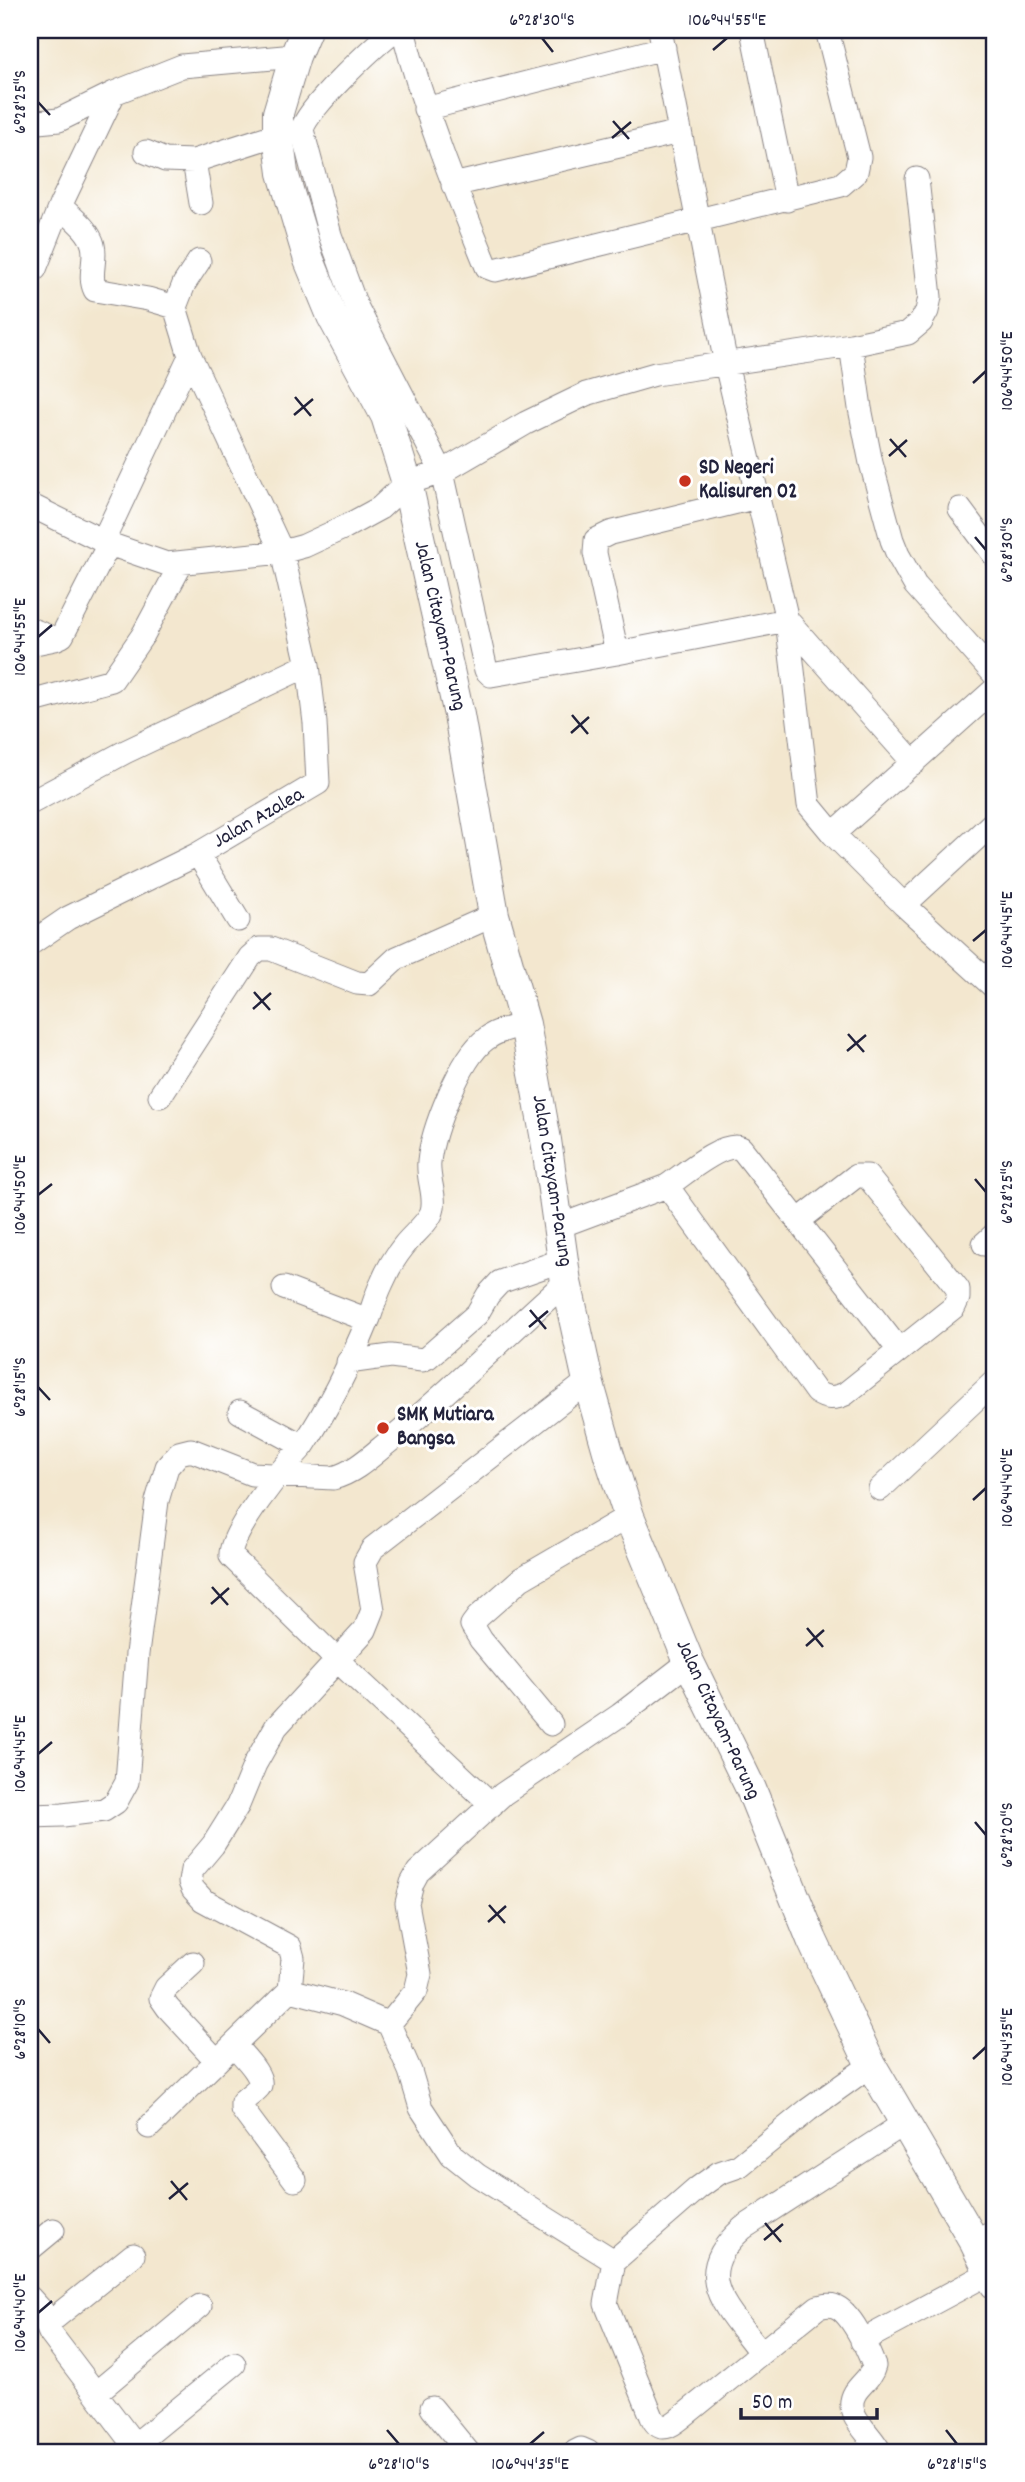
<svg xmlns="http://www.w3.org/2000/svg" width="1025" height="2482" viewBox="0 0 1025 2482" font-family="Dekko,sans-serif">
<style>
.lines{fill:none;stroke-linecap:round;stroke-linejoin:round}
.minor-casing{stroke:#8a8485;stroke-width:25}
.major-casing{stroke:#8a8485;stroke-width:32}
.minor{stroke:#fff;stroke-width:23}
.major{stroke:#fff;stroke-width:30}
.ticks{fill:none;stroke:#22223b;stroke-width:2.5}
.poi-dot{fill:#c8321e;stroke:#fff;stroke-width:2.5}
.labels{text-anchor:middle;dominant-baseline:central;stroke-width:6;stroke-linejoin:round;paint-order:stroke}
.poi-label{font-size:21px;font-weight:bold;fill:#22223b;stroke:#fff;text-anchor:start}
.street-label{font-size:21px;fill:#22223b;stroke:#fff}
.neatline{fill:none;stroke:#22223b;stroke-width:2.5}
.ticks-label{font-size:18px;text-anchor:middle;fill:#22223b}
</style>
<rect width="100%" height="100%" fill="#fff"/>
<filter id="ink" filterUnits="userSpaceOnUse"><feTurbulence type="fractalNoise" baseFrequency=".0143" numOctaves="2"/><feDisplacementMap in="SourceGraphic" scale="14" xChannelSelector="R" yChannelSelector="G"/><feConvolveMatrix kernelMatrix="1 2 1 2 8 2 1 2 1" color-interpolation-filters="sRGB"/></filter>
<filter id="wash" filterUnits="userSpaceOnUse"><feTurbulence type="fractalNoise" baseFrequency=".00686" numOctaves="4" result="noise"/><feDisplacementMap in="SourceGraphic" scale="28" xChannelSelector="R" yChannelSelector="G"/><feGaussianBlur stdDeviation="1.57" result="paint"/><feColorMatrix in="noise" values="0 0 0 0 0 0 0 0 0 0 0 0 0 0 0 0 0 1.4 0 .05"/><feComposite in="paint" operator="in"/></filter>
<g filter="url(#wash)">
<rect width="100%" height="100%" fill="#f3e7cf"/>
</g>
<g filter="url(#ink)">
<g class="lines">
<defs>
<path id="minor" d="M395,30C376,44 306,109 302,130L330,235L356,306L442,472L486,670L491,675L617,653L787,620L726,364L660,30
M403,30C424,112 455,189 487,267L495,270L841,185L856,172L859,157L827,30
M752,30L787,200
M114,93L60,206C71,217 89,229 93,245C97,260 88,275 95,290L148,299L175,307
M425,109L664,48
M30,120L38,122L59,120L114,93L182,66L295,56
M146,152L165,160L194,161
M453,185L679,132
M201,203L194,161L278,134
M35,269L60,206
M851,345L860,408L871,463L892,540L898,555L915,585L995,675
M30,505L109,544L167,564L282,552L304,546L345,527L380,508L407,483L442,472L526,423L586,394L655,374L851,345L908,333L921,322L927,311L930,297L917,179
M960,509L995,556
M103,541L190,356
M787,620L809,805L833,834L904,905L995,988
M787,620L914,763
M30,629L55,639L30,644
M55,639L62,636L109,544
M617,653L595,553L596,540L610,533L757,497
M30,702L112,680L143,635L181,564
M30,803L125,752L308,665
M833,834L995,689
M198,854L238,920
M904,905L995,821
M30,944L68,918L198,854L318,783L315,723L308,665L282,552L190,356L175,307L184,284L199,261
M160,1096L250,957L259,949H271L357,983L369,984L397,958L494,915
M667,1186C683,1175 722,1141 741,1148L899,1350
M557,1227L667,1186L816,1392C826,1399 834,1399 845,1394L954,1307L958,1298V1289L867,1176H856L798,1221
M984,1244L995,1234
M284,1288L368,1320
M348,1362L391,1356L422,1360L428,1357L477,1314L488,1295L500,1282L563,1260
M240,1412L303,1446C329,1407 351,1362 369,1318C373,1307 376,1295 382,1283C387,1271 395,1257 403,1247C411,1236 425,1226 431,1214C438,1199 427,1180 429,1162C432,1131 460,1058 486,1039C497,1030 512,1028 525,1024
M303,1446C286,1464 228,1534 231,1556L338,1661L492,1805
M880,1489L995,1381
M551,1724L481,1640L472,1625L478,1617L521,1579L629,1516
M30,1816L63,1815L104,1810L116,1802L127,1782L137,1654L157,1501L167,1467L179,1453L191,1450L252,1474L333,1478C356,1472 373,1454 391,1440C452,1390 507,1334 566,1282
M193,1963L166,1988L161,1998L168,2008L217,2061
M290,1990L293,1958L290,1947L203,1900L193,1889L190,1882L192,1870L213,1845L238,1805L255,1764L276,1727L365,1630L373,1610L365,1562L373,1548L588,1381
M234,2045C241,2054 266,2077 259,2087C255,2092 247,2097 242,2102V2109L295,2180
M871,2065L808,2110L739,2166L719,2173L698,2188L614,2261L606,2304L652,2417C660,2434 671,2426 682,2417L818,2307C823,2306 828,2304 834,2306C851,2311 868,2350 874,2366C871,2378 861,2383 855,2393C842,2415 872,2434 880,2452
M149,2127L290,1990L343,2004L389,2024
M974,2241L995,2231
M30,2249L53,2230
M133,2255L51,2321L47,2326L50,2333L140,2452
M614,2261L477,2175L452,2155L421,2108L410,2071L389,2024L416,1991L420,1974L407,1903L412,1883L418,1872L503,1794L620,1715L689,1662
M30,2298L51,2321
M862,2341L989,2273
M760,2352C727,2307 688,2276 743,2228L905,2123
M96,2393L200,2306
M432,2408L468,2452
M135,2445L234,2364
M575,2452L581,2449L588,2452"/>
<path id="major" d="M306,30L295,56L278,113V134L283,173L309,260L332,316L386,416L407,483L459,715L494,915L525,1024L546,1140L566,1282L588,1381L609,1455L629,1516L689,1662L751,1789L812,1940L871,2065L974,2241L995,2284"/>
</defs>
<use href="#minor" class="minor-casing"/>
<use href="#major" class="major-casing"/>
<use href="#minor" class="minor"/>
<use href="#major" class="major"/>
</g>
</g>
<path class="ticks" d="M542,38L553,52M713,50L727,38M38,102L50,115M613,121L629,139M612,138L631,122M973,383L986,371M295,397L311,416M294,415L313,399M890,439L906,457M889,456L907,440M975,537L986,550M38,637L52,625M572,715L588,734M571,733L589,717M973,941L986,930M254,992L270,1010M253,1009L271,993M848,1034L864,1052M847,1051L866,1035M975,1179L986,1192M38,1195L52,1184M530,1310L546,1329M529,1327L548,1311M38,1387L50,1400M973,1500L986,1488M212,1587L228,1605M211,1604L229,1588M807,1628L823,1647M806,1646L824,1630M38,1754L52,1742M975,1822L986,1835M489,1905L505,1923M488,1922L506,1906M38,2029L50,2043M973,2059L986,2047M171,2181L187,2200M169,2199L188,2183M765,2223L781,2242M764,2240L783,2224M38,2313L52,2301M387,2430L399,2444M946,2430L957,2444M530,2444L544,2432"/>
<g class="poi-dot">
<circle cx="685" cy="481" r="7"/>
<circle cx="383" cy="1428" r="7"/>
</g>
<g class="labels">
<g class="poi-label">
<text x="699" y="469">SD Negeri<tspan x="699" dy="24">Kalisuren 02</tspan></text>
<text x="397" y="1416">SMK Mutiara<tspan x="397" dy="24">Bangsa</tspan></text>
</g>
<g class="street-label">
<text transform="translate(439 626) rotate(77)">Jalan Citayam-Parung</text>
<text transform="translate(259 819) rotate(-30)">Jalan Azalea</text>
<text transform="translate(551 1181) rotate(81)">Jalan Citayam-Parung</text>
<text transform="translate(717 1720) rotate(65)">Jalan Citayam-Parung</text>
</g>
</g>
<rect width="1025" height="2482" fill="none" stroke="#fff" stroke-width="77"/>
<path d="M741 2408v10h136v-10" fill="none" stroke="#22223b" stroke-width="3.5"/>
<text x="752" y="2408" font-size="21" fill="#22223b" stroke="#ffffff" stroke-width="5" paint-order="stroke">50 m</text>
<rect x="38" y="38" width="948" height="2406" class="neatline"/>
<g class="ticks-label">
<text x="542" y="25">6°28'30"S</text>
<text x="727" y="25">106°44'55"E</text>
<text transform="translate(19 102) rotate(-90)" y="6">6°28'25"S</text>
<text transform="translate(1006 371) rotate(-90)" y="6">106°44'50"E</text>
<text transform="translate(1006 550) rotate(-90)" y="6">6°28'30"S</text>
<text transform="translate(19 637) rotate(-90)" y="6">106°44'55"E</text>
<text transform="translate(1006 930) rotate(-90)" y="6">106°44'45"E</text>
<text transform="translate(1006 1192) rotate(-90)" y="6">6°28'25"S</text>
<text transform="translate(19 1195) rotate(-90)" y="6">106°44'50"E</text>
<text transform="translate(19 1387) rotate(-90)" y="6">6°28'15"S</text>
<text transform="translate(1006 1488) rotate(-90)" y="6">106°44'40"E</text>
<text transform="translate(19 1754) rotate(-90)" y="6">106°44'45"E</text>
<text transform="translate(1006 1835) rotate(-90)" y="6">6°28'20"S</text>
<text transform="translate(19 2029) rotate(-90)" y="6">6°28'10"S</text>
<text transform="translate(1006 2047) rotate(-90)" y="6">106°44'35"E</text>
<text transform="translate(19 2313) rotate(-90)" y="6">106°44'40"E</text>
<text x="399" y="2469">6°28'10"S</text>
<text x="530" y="2469">106°44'35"E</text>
<text x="957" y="2469">6°28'15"S</text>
</g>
</svg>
